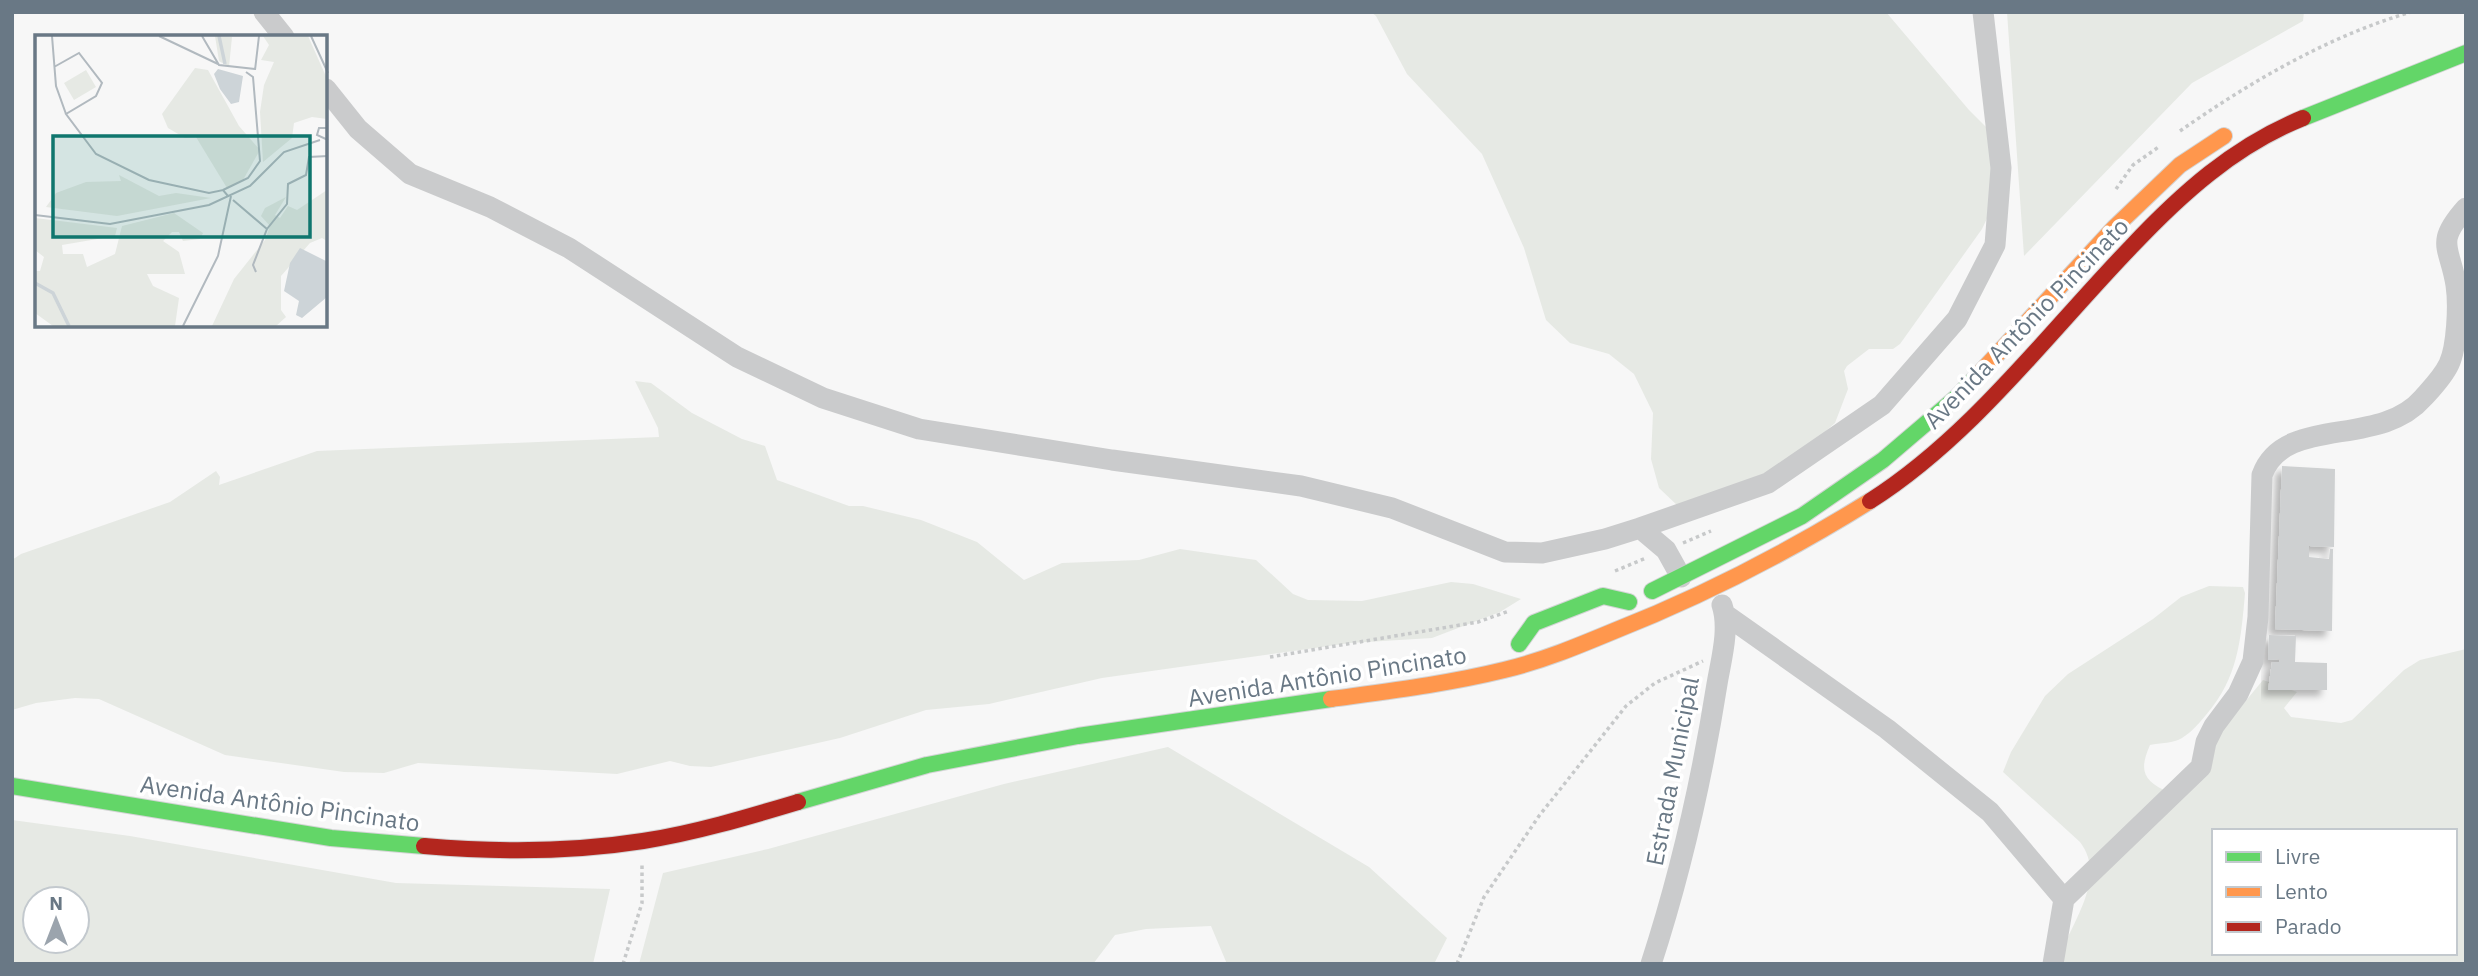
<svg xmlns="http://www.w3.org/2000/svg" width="2478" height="976" viewBox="0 0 2478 976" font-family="'IBM Plex Sans',sans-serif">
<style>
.green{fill:#e6e9e4;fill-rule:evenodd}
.building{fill:#ced0d1;filter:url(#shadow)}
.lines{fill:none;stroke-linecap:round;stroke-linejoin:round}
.fast-casing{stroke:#d3d4d5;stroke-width:18}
.slow-casing{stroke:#d3d4d5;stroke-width:18}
.jam-casing{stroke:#d3d4d5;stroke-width:18}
.path{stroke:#c7c9ca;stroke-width:3.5;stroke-dasharray:3.5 3.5;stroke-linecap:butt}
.street{stroke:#cacbcc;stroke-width:21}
.fast{stroke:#63d668;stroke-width:16}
.slow{stroke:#ff974d;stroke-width:16}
.jam{stroke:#b3261e;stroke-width:16}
.labels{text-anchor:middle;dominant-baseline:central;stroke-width:7;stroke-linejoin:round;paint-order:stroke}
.street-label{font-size:24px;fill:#697885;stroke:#fff}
.inset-river{fill:none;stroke:#cdd4d8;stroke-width:3.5}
.inset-road{fill:none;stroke:#b1b9bf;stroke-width:2}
.view{fill:#0f766e;fill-opacity:0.15;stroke:#0f766e;stroke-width:3.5}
.inset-edge{fill:none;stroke:#697885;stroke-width:3.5}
</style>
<defs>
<filter id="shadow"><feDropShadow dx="-6" dy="6" stdDeviation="3.5" flood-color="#0004"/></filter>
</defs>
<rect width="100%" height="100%" fill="#f7f7f7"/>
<path class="green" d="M1371,12H1886L1969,110L1996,137L2001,189L1982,229L1900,344L1893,349H1869L1847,366L1844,371L1848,389L1835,423L1788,464L1679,507L1659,488L1651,459L1653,413L1634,374L1609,354L1570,343L1546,320L1524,248L1482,154L1407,74L1376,16Z
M2007,12H2304L2303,21L2192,83L2024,256Z
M635,381L651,383L692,413L742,439L765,446L777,480L849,506H863L921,520L977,542L1024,580L1062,563L1139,560L1180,549L1256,560L1293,594L1308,600L1362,601L1451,582L1473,584L1521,599L1500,612L1432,638L1350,643L1102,678L989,704L926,710L840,738L711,767L690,766L670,761L617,774L418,763L384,773L344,772L225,755L99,699L75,698L36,703L12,710V560L21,554L170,502L216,471L220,477L219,485L317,451L659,437L658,428Z
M2209,586L2243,587L2245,593C2241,640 2238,678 2206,715C2199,723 2192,732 2182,738C2174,743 2160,743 2150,745C2138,772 2144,781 2170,793L2263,680L2297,692L2284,708L2291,717L2341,723L2352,720L2404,670L2420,660L2466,649V964H2057C2068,926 2109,880 2080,842L2003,772L2011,752L2045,696L2068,674L2153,619L2181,597ZM2214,831H2455V953H2214Z
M1168,747L1369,867L1447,938L1434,964H1227L1211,926L1146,929L1115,935L1093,964H639L663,873L768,849L1004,784Z
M12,820L130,836L396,883L610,889L593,964H12ZM77,899V941H35V899Z"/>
<path class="building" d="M2282,466L2335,469L2334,547L2309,546V557L2329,559L2330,549H2333L2332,631L2275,629Z
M2269,635L2296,636L2295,662L2327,663V690H2268L2272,662H2279L2280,659L2268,660Z"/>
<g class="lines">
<defs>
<path id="fast" d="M2303,118L2466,53
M1652,591L1802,516L1883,460L1958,396L1979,374
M1519,644L1534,623L1603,596L1629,602
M12,786L331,838L424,846
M798,802L927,765L1078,736L1331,699"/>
<path id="slow" d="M1979,374L2114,228L2180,165L2224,136
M1331,699C1389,691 1447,684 1504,670C1542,661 1578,646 1614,631C1703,596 1788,552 1870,501"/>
<path id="jam" d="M1870,501C1971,437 2048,333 2131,247C2181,194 2234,146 2303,118
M424,846C494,852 573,852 643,841C695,833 748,817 798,802"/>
</defs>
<use href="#fast" class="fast-casing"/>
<use href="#slow" class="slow-casing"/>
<use href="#jam" class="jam-casing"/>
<path class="path" d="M2180,131C2250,82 2329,36 2411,12
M2116,189L2133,165L2160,146
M1683,543L1711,531
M1615,571L1646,558
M1270,657L1478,622L1509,611
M623,964L642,903V864
M1457,964L1484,897L1539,816L1626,706L1655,683L1703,661"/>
<path class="street" d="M264,12L284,37
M326,89L358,129L410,174L490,207L569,248L737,357L823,398L919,429L1112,460L1301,486L1392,508L1505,552L1542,553L1605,539L1640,528L1666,550L1681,577
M1640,528L1768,483L1882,405L1957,319L1995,245L2001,168L1983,12
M1726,615L1887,729L1990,812L2064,899
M1651,964C1681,872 1702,779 1717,684C1721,660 1730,629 1722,605
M2053,964L2064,899L2201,767L2206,742L2214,726L2238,694L2253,661L2258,617L2262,475C2284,414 2379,449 2423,398C2432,388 2443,377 2449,364C2457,347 2459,305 2456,285C2450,246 2434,244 2466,208"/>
<use href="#fast" class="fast"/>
<use href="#slow" class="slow"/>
<use href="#jam" class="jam"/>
</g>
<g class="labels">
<g class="street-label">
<text transform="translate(2026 323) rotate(-46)">Avenida Antônio Pincinato</text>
<text transform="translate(1327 676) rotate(-9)">Avenida Antônio Pincinato</text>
<text transform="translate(1672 771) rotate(-79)">Estrada Municipal</text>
<text transform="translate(280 803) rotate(8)">Avenida Antônio Pincinato</text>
</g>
</g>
<g transform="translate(35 35)">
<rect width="292" height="292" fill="#f7f7f7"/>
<path d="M180,1L197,2L194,32L184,26ZM228,1H273L293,46L292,84L277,82L259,88L257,103L228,127L225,77L229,50L239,27L226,25L234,10ZM160,33L173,35L204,91L225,115L208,145L192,153L161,102L150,103L133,93L127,79ZM51,35L61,52L39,65L29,48ZM84,140L124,161L141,158L176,163L82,181L11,172L21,158L51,147L86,146ZM292,155V206L287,203L275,208L246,241V275L251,282L241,291H177L199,244L230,205L235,191L226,181L230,173L251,162L240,180L245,183L253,171L262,175ZM139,178L168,198L165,204L148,206L144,197H137L128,206L144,217L150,239H112L118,251L144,263L140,291H18L0,278V236H5L9,222L0,215V183L82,193L80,201L27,210L28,219H48L52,232L80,219L87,191Z" fill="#e6e9e4"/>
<path d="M183,34L208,41L204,67L196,69L185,54L179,39ZM265,213L293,227L292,262L267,283L261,280L264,266L249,256L255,228Z" fill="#cdd4d8"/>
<path class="inset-river" d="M184,1L190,29M0,248L18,258L34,291"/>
<path class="inset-road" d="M17,1L21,51L31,79M124,1L183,29M167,1L184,30L220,34M276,1L293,38M19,32L44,18L67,48L61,61L31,79L61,119L114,145L174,158L188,155L193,161M220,35L224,1M293,93H284L282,100L293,105M188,155L213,143L225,126L218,42L211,37M198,165L232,194M0,180L75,189L174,170L215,151L249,117L285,105M221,237L218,230L232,194L252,169L253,149L271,140L274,122L293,121M148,291L183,221L196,161"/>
<path class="view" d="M18,101H275V202H18Z"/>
<rect width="292" height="292" class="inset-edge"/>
</g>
<rect width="2478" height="976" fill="none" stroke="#697885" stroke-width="28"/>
<rect x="2212" y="829" width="245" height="126" fill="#ffffff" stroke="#c3c9ce" stroke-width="2"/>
<rect x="2226" y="852" width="35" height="10" fill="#63d668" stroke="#c3c9ce" stroke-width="2"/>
<text x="2275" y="864" font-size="21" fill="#697885">Livre</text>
<rect x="2226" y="887" width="35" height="10" fill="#ff974d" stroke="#c3c9ce" stroke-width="2"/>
<text x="2275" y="899" font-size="21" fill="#697885">Lento</text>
<rect x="2226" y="922" width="35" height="10" fill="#b3261e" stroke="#c3c9ce" stroke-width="2"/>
<text x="2275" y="934" font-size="21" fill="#697885">Parado</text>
<g transform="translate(56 920)"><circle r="33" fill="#ffffff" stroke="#c3c9ce" stroke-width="2"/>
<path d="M0-5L12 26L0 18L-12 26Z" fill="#9ba4ad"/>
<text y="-10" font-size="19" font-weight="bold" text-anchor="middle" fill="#697885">N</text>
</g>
</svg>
